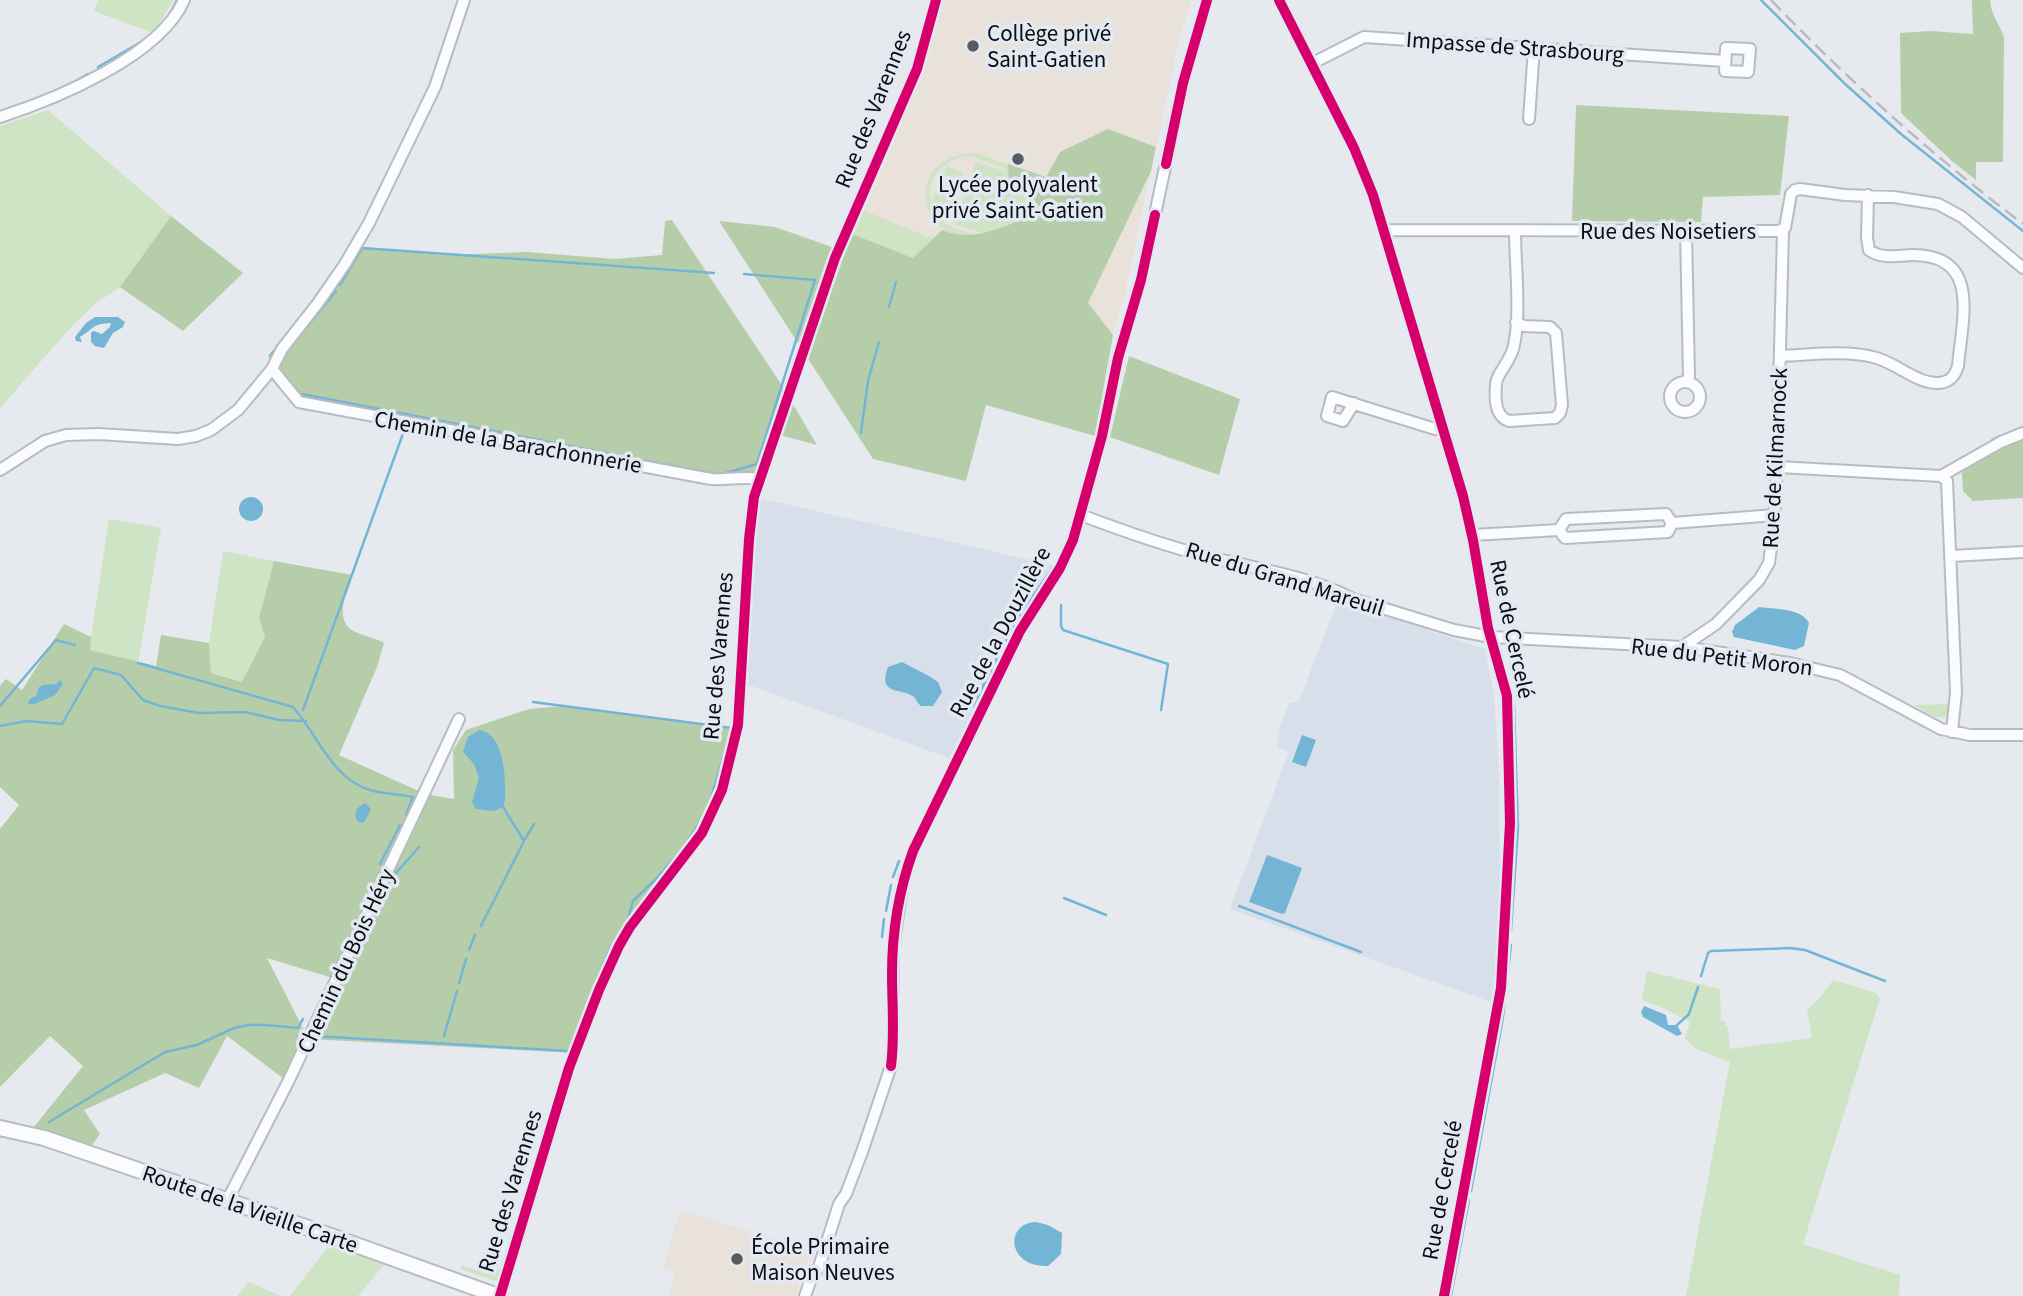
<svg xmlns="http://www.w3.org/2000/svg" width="2023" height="1296" viewBox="0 0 2023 1296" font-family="'Source Sans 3',sans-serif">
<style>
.built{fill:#d7dfea}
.education{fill:#e8e2da}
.green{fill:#cee4c4;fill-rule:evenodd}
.forest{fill:#b5cea9;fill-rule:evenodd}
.water{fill:#74b5d6}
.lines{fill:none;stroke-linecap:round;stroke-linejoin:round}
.stream{stroke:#74b5d6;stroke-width:2.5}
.minor-casing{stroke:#b8bbc0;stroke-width:14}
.tertiary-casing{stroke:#b8bbc0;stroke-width:18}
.minor{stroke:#fbfcfd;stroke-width:10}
.tertiary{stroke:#fbfcfd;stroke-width:14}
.rail{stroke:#b9babb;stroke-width:2.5;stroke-dasharray:14 7;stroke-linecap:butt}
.cycleway-casing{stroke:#e2e9f3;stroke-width:15}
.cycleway{stroke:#d6006c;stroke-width:10}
.poi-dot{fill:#585a5f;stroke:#e2e9f3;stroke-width:2.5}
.labels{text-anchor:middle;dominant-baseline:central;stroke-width:7;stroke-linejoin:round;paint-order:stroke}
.poi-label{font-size:23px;fill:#0b0d11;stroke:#e2e9f3;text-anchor:start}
.street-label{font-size:23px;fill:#0b0d11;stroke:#e2e9f3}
</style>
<rect width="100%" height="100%" fill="#e6eaef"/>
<path class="built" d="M759,498L1053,565L1005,646L949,758L746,684L750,577Z
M1338,600L1485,649L1494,694L1499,775L1500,890L1494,1003L1230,909L1289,752L1277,746L1279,731L1289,703L1299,701Z"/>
<path class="education" d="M941,0H1191L1179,41L1123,302L1119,309L1113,335L850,233L920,75Z
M680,1210L812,1250L795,1296H668L676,1273L663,1267Z"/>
<path class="green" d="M98,0H174L153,33L94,11Z
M48,110L171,216L120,287L95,304L71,327L0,408V126Z
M976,153L1092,196C1112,217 1112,239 1098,264C1083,272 1069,274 1052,271L954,236C906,210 922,153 976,153ZM961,157H972L1007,169L1005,172L976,162L954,224L982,233L1005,227L1042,210L1031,196L1009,187L1008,169C1041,181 1121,195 1101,245C1095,261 1082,266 1067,269L947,225C918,201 927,169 961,157Z
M946,166L963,172L950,209L932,202Z
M860,209L933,239L913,258L850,233Z
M109,519L161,528L138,663L89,650Z
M223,551L274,561L259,618L265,637L243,682L211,673L209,643Z
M1951,704L1948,716C1937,722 1925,711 1915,705Z
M1647,971L1720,989L1721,1021H1725V1026L1728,1027L1730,1049L1812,1038L1807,1010L1822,995L1833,980L1876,993L1880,998L1803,1244L1900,1275L1899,1296H1686L1730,1062L1696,1049L1685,1039L1690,1022L1661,1007L1642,1000Z
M512,1234L516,1235L498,1282L460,1269L462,1265L488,1274L501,1268Z
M330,1244L384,1265L358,1296H290Z
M249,1282L281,1296H237Z"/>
<path class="forest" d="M1972,0H1990C1991,15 1999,23 2004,37L2003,162H1976V180L1953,162L1901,113L1900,33L1930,31L1973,34Z
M1576,105L1789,116L1780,195L1703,197L1701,222L1572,221Z
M1108,129L1156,147L1151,171L1088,303L1113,335L1095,436L986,405L966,481L873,459L719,221L775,227L832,247L850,233L913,258L942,230C971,245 1014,223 1042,210L1031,196L1009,187L1008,164L1046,177L1060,152Z
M171,216L243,273L183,331L120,287Z
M672,220L781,384L817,445L775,434L764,466L744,476L726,480L299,400L280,367L282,349L355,248L446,255L527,252L614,259L662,255L665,221Z
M1129,356L1240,399L1219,475L1110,437Z
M2023,426V498L1973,501L1963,491L1962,473L1978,459L1992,438Z
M274,561L352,575C346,594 332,624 358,633C366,637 376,638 384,643L377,667L339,755L425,794L454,799L453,750L466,730L529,709L562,706L732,728L731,740L717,804L630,927L575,1053L309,1039L288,1082L227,1036L199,1088L165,1073L84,1110L100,1134L89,1149L33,1128L83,1066L50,1036L0,1087V829L19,805L0,787V686L6,679L22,690L64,624L91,637L90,650L156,666L161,635L209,643L211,673L242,682L265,637L259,618ZM267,958L336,979L308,1038Z"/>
<path class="water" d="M95,317H118L125,322L123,327L113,333L104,348L95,346L91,342V332L94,331L102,334L110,327L111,323C91,324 95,328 80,337L82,342L76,341L75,337L86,323Z
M239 509a12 12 0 1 1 24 0a12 12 0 1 1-24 0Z
M1759,607C1774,609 1801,608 1809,623L1804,646L1795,650L1734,637L1732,632L1735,625Z
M902,662L929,676L938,682L942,692L933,706H921C918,704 917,700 914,697C901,687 877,696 888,667Z
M60,680L63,684L55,695L32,705L28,703L29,700L37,695L38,688L43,685L56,684Z
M479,730C505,733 506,781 505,801L503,807L494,811L476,809L472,802L479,778L474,764L463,752L468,737Z
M1302,735L1316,740L1306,767L1292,762Z
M365,803L371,809L365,821L362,823L357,821C353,813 357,807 365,803Z
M1267,855L1302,868L1285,913L1282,914L1249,902Z
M1644,1006L1666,1015L1668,1025H1677L1682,1034L1677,1036L1643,1017L1641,1012Z
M1036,1222L1048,1225L1062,1233L1061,1254L1048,1266C1007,1268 1004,1223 1036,1222Z"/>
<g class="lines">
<path class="stream" d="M1761,0L1844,83L1901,134L2023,231
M172,10L177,0
M98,67L141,42
M63,88L88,74
M340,285L362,248L714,273
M889,307L896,282
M818,325L821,314
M270,356L297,321
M283,356L336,291
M803,370L816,333
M302,394L715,474
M861,433L868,381L879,342
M722,474L757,464L815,280L744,274
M1061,605V626L1063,630L1168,664L1161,710
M138,663L293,707C318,735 332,779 370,790C384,794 399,794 413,797L406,815
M533,702L732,728L708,808
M0,706L56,640L75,645
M973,706L1017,619L1054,566
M303,710L405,428
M0,726L26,721L62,724L94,668L121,675L143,700L160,706L199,713L245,712L279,720L306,721
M525,839L534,824
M380,864L400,825
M893,877L899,861
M1064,898L1106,915
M1239,906L1361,952
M886,911L891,885
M481,926L524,841L503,807
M367,928L389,881L419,847
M1511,930L1518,828L1514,706
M882,937L884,919
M469,950L475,935
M1701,976L1708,953L1711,951L1790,948L1805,950L1885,981
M459,983L466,959
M595,985L608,953L628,919L633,901L657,878L684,847L705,814
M1677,1025L1689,1014L1698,987
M314,1036L569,1051
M444,1036L457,991
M561,1075L591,995
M566,1099L573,1074
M548,1117L557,1087
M49,1122L165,1052L197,1045L234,1028L248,1025H265L298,1028L303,1019
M555,1134L561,1115
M0,1136L14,1138
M1471,1191L1503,1017L1511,945
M521,1208L533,1167
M527,1224L547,1159
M502,1268L512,1235
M1451,1296L1469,1200"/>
<defs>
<path id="minor" d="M1279,0L1354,148L1373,195L1463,496L1473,540L1488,628L1507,696L1510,823L1501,988L1444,1296
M1726,48L1750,49L1748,72L1725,71Z
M1311,64L1364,37L1725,61
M0,117C56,99 160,56 184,0
M1529,119L1534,48
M1384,230L1778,231L1785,228L1791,194L1795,190L1800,189L1845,195L1894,197L1938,204L1962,217L2023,268
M1515,230C1515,263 1521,314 1514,345C1512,360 1496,374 1496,384C1495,397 1494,416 1509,421L1555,418L1560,413L1562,405L1556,333L1550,327L1524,326L1516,322
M1686,232L1689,376L1687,382
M1780,356C1810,355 1844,350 1873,357C1896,362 1916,384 1939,383C1950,382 1955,376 1958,366C1962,319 1982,254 1911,255C1897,256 1881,259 1869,250L1867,238L1868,195
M272,369L299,402L711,479C728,480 743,476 760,479
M1670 397a15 15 0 1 1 30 0a15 15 0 1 1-30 0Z
M1354,403L1343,421L1327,416L1332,397L1435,429H1443
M1777,467L1941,476L1947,481L1956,692L1952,732
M0,470L45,441L66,435L98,434L178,439L196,436L211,430L238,410L272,369L282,349L318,303L345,264L369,223L435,87L464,0
M1941,476L2001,442L2023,433
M1081,515C1123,531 1166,546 1209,557C1254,568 1313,577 1353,599L1454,630L1491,637L1682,647L1790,663L1840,675L1941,729L1970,735H2023
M1672,523L1775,515
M1559,530L1566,519L1666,514L1672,523
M1559,530L1565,538L1668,532L1672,523
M1472,535L1559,530
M1952,556L2023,552
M1682,647L1716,624L1759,580L1769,563L1774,524L1777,467L1783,231
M227,1201L288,1082L459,719
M500,1296L569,1068L599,990L619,946L630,927L702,833L722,790L738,725L749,539L754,497L835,258L917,69L936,0
M805,1296L811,1279L819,1267L839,1204L846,1194L862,1152L891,1066L893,1040V947L904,877L913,851L1020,631L1060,568L1073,540L1102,436L1118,358L1141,280L1183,83L1207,0"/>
<path id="tertiary" d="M0,1128L44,1138L314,1230L498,1296"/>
</defs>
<use href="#minor" class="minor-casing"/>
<use href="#tertiary" class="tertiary-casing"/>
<use href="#minor" class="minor"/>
<use href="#tertiary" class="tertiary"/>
<path class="rail" d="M1771,0C1849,81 1933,156 2023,224"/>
<defs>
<path id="cycleway" d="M1279,0L1354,148L1373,195L1463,496L1473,540L1488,628L1507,696L1510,823L1501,988L1444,1296
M1166,164L1183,83L1207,0
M891,1066C895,1035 892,1004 892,974C892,932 899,890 913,851L1020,631L1060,568L1073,540L1102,436L1118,358L1141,280L1155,215
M500,1296L569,1068L599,990L619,946L630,927L702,833L722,790L738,725L749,539L754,497L835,258L917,69L936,0"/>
</defs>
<use href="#cycleway" class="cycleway-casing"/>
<use href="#cycleway" class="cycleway"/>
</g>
<g class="poi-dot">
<circle cx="973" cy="46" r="7"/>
<circle cx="1018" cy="159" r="7"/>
<circle cx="737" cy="1259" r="7"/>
</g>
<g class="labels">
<g class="poi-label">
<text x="987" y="33">Collège privé<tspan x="987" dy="26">Saint-Gatien</tspan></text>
<text x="1018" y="184" text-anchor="middle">Lycée polyvalent<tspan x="1018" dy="26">privé Saint-Gatien</tspan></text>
<text x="751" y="1246">École Primaire<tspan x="751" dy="26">Maison Neuves</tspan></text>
</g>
<g class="street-label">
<text transform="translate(1515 47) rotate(4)">Impasse de Strasbourg</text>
<text transform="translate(873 109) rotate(-68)">Rue des Varennes</text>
<text x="1668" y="231">Rue des Noisetiers</text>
<text transform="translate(508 442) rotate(10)">Chemin de la Barachonnerie</text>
<text transform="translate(1775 458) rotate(-87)">Rue de Kilmarnock</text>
<text transform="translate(1285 579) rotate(17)">Rue du Grand Mareuil</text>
<text transform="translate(1512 629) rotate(78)">Rue de Cercelé</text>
<text transform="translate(1000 632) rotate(-62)">Rue de la Douzillère</text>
<text transform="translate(718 656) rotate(-85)">Rue des Varennes</text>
<text transform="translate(1722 657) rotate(7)">Rue du Petit Moron</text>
<text transform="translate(346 961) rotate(-65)">Chemin du Bois Héry</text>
<text transform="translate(1442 1190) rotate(-80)">Rue de Cercelé</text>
<text transform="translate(510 1191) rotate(-73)">Rue des Varennes</text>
<text transform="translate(250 1209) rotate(19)">Route de la Vieille Carte</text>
</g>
</g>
</svg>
